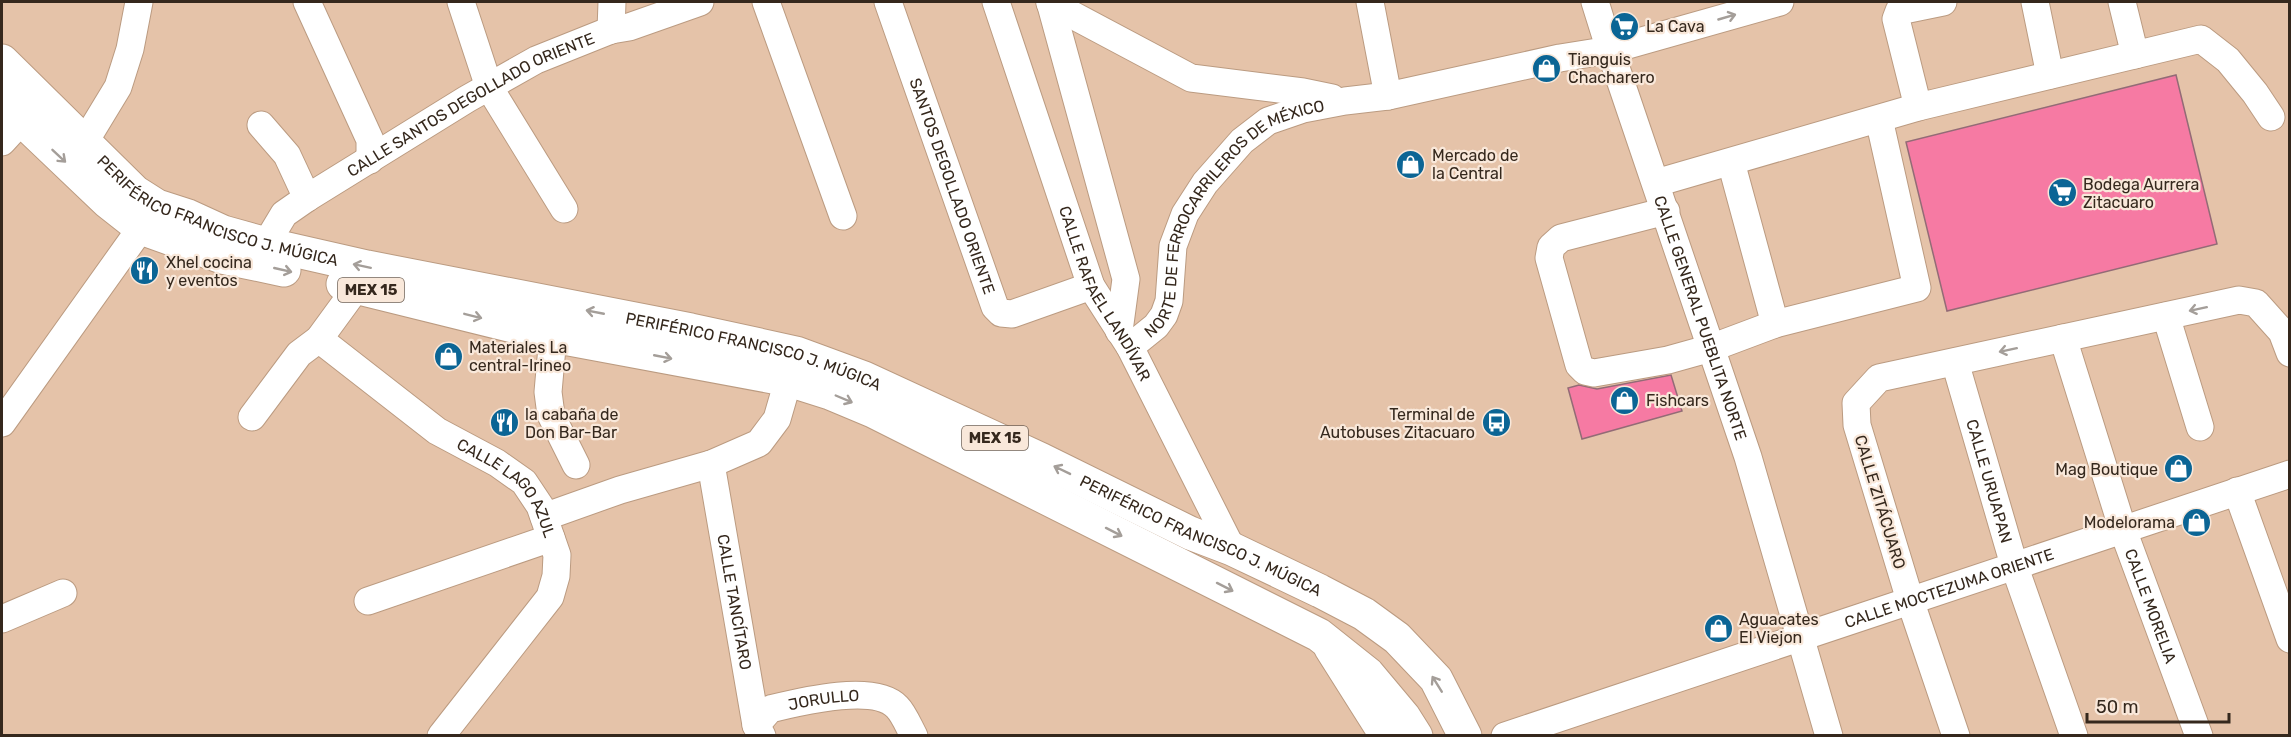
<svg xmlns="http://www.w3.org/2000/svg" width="2291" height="737" viewBox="0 0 2291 737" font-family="Rubik,sans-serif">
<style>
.building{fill:#f67aa3;stroke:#936b76;stroke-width:1.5}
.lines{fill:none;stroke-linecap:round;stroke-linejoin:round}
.minor-casing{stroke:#bb9b81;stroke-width:29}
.major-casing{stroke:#bb9b81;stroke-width:35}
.minor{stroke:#fff;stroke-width:27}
.major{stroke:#fff;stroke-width:33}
.oneway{stroke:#a49e99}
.labels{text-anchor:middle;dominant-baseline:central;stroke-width:4.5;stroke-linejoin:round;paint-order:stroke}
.shield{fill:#f9e8da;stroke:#706256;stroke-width:1.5}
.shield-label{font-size:15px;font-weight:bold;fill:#35281d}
.poi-label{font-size:16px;fill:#35281d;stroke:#f9e8da;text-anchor:start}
.street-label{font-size:16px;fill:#35281d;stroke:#f9e8da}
</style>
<rect width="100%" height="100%" fill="#e5c3a9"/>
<path class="building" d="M2176,75L2217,244L1947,311L1906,142Z
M1671,375L1682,411L1582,439L1568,388L1579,385L1597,389Z"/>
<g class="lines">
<defs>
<g id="minor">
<path d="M307,2L370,140V160"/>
<path d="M461,2L489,87L564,209"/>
<path d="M766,2L843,216"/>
<path id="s1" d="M888,2L995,307L1001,313L1012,314L1091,286"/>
<path id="s2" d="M996,2L1091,286L1130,347L1232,549"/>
<path d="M1050,2L1126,279L1119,331"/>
<path d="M1370,2L1388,96"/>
<path id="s3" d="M1595,2L1610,50L1748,457L1829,736"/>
<path d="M2035,2L2050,75"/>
<path d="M2122,2L2135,55"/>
<path d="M1050,3L1191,78L1303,92L1332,98"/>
<path d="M611,30L612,2"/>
<path d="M1918,107L1896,19L1899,11L1943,2"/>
<path d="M261,125L287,155L307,198"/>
<path d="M2,142L35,106"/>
<path d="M84,143L118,87L130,49L139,2"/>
<path d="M1731,162L1775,324"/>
<path d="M1656,183L1918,107L2201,39L2228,60L2255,93L2271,117"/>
<path d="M1666,211L1561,238L1551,247L1549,258L1579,365L1585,371L1594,373L1668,360L1711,348L1775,324L1917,288L1879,119"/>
<path id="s4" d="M266,244L284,214L307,198L467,99L536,60L611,30L629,27L700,2"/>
<path d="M2166,316L2200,427"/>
<path d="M553,336L548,392L551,415L576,465"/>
<path id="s5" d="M2063,338L2123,530L2199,736"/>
<path id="s6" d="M319,339L437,431L497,463L524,482L540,506L557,555L556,576L550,597L441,736"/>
<path id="s7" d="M1130,347L1156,326L1164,315L1169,301L1173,246L1185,214L1205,183L1242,141L1268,121L1303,109L1345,101L1388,96L1560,58L1610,50L1780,2"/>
<path id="s8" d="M1955,362L2014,565L2074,736"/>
<path d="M252,417L299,354L319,339L357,287"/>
<path d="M2,423L141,228"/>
<path id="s9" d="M711,464L756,725L762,736"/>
<path d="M2237,491L2290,639"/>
<path d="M544,517L620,490L711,464L759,443L777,419L794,360"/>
<path d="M368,601L551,538"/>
<path d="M2,619L63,593"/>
<path d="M1328,649L1383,736"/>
<path id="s10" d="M756,725L770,709C799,702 874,683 897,707C904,714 909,727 914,736"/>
<path id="s11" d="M1505,736L2290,474"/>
<path d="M1956,736L1910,600L1857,425L1856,403L1879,378L2239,300L2256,303L2282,332L2290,353"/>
</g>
<g id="major">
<path id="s12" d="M2,61L135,192L157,206L188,216L223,232L266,244L367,267L691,330L796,353L864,378L1042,460L1190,533L1232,549L1320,591L1364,614L1397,638L1436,679L1465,736"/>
<path d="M2,101L108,202L141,228L222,257L284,270"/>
<path d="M343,284L553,336L789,380L830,393L873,411L1319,635L1368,674L1404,717L1416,736"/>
</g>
</defs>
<use href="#minor" class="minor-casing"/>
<use href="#major" class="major-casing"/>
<use href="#minor" class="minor"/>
<use href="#major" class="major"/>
</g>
<defs><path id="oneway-shaft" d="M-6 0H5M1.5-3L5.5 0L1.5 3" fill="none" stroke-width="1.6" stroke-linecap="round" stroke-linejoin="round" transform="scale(1.5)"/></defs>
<g class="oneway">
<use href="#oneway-shaft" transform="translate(1727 17) rotate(-16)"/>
<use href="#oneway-shaft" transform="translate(59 156) rotate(43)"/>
<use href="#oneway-shaft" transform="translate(362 266) rotate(-168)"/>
<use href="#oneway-shaft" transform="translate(283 270) rotate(13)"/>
<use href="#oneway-shaft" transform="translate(2198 309) rotate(168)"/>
<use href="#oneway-shaft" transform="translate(595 312) rotate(-169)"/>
<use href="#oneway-shaft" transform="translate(473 316) rotate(14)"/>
<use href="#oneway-shaft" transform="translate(2008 350) rotate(168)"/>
<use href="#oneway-shaft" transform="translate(663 357) rotate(11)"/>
<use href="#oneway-shaft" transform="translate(844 399) rotate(23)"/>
<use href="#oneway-shaft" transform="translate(1062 470) rotate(-154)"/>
<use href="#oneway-shaft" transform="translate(1114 532) rotate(27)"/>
<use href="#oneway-shaft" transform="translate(1225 587) rotate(27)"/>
<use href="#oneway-shaft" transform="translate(1437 684) rotate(-122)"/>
</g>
<defs>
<symbol id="supermarket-disc" viewBox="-11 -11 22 22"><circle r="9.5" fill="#0b6595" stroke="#f9e8da"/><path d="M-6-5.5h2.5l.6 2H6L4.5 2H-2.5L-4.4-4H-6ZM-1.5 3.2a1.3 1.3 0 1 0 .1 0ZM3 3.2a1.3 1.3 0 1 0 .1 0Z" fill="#fff"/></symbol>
<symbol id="shop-disc" viewBox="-11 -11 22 22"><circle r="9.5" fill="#0b6595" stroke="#f9e8da"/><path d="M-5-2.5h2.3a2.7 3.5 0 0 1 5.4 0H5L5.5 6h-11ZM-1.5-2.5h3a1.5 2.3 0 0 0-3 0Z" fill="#fff"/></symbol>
<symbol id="restaurant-disc" viewBox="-11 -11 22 22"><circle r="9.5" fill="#0b6595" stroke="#f9e8da"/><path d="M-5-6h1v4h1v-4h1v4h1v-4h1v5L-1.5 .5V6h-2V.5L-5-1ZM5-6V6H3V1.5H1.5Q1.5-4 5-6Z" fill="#fff"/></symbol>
<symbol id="bus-disc" viewBox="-11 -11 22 22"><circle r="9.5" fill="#0b6595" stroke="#f9e8da"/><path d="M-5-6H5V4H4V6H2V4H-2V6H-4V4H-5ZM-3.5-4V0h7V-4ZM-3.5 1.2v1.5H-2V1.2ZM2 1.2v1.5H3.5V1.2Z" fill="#fff"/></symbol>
</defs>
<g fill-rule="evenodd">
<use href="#supermarket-disc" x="1608" y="10" width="33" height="33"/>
<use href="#shop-disc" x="1530" y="52" width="33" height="33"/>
<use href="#shop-disc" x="1394" y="148" width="33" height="33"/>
<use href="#supermarket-disc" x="2046" y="176" width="33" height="33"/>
<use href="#restaurant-disc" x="128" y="254" width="33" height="33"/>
<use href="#shop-disc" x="432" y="340" width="33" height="33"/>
<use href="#shop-disc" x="1608" y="384" width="33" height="33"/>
<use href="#restaurant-disc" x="488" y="406" width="33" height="33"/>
<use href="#bus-disc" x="1480" y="406" width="33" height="33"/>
<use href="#shop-disc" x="2162" y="452" width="33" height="33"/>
<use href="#shop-disc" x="2180" y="506" width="33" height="33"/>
<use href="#shop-disc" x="1702" y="612" width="33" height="33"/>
</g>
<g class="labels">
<g class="shield">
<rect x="338" y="278" width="66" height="24" rx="4.5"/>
<rect x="962" y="426" width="66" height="24" rx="4.5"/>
</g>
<g class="shield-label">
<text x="371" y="290">MEX 15</text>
<text x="995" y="438">MEX 15</text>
</g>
<g class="poi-label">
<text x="1646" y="26">La Cava</text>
<text x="1568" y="59">Tianguis<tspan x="1568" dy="18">Chacharero</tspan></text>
<text x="1432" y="155">Mercado de<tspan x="1432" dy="18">la Central</tspan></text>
<text x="2083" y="184">Bodega Aurrera<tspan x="2083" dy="18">Zitacuaro</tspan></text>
<text x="166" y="262">Xhel cocina<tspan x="166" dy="18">y eventos</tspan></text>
<text x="469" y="347">Materiales La<tspan x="469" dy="18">central-Irineo</tspan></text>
<text x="1646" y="400">Fishcars</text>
<text x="525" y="414">la cabaña de<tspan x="525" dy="18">Don Bar-Bar</tspan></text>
<text x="1475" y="414" text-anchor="end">Terminal de<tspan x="1475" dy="18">Autobuses Zitacuaro</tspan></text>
<text x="2158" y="469" text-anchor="end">Mag Boutique</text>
<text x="2175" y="522" text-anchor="end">Modelorama</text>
<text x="1739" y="619">Aguacates<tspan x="1739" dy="18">El Viejon</tspan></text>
</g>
<g class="street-label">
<text stroke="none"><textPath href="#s4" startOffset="252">CALLE SANTOS DEGOLLADO ORIENTE</textPath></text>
<text stroke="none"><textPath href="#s1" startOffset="195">SANTOS DEGOLLADO ORIENTE</textPath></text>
<text stroke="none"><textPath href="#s12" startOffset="270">PERIFÉRICO FRANCISCO J. MÚGICA</textPath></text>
<text stroke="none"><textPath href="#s7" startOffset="178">NORTE DE FERROCARRILEROS DE MÉXICO</textPath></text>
<text stroke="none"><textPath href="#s2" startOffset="312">CALLE RAFAEL LANDÍVAR</textPath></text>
<text stroke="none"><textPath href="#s3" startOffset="333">CALLE GENERAL PUEBLITA NORTE</textPath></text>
<text stroke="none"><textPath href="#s12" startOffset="828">PERIFÉRICO FRANCISCO J. MÚGICA</textPath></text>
<text stroke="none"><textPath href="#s8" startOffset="124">CALLE URUAPAN</textPath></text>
<text stroke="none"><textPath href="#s6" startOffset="243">CALLE LAGO AZUL</textPath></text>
<text transform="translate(1880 502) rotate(73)">CALLE ZITÁCUARO</text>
<text stroke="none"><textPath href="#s12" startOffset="1314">PERIFÉRICO FRANCISCO J. MÚGICA</textPath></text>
<text stroke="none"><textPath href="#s11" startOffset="468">CALLE MOCTEZUMA ORIENTE</textPath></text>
<text stroke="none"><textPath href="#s9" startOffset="140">CALLE TANCÍTARO</textPath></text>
<text stroke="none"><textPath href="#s5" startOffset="282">CALLE MORELIA</textPath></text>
<text stroke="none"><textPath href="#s10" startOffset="76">JORULLO</textPath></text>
</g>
</g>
<rect width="2291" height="737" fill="none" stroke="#35281d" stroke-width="6"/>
<path d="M2087 713v9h142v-9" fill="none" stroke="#35281d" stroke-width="3"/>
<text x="2096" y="713" font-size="18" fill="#35281d" stroke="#f9e8da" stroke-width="4.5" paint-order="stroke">50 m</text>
</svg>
